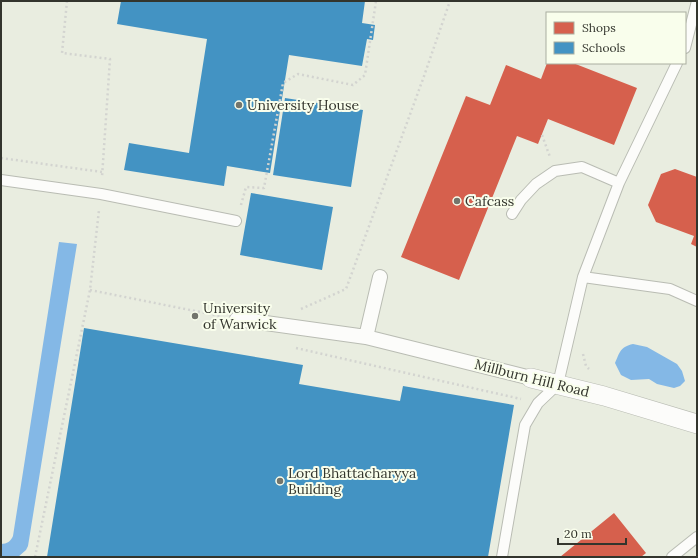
<svg xmlns="http://www.w3.org/2000/svg" width="698" height="558" viewBox="0 0 698 558" font-family="Lora,serif">
<style>
.water{fill:#84b8e6}
.shops{fill:#d6604d}
.schools{fill:#4393c3}
.lines{fill:none;stroke-linecap:round;stroke-linejoin:round}
.service-casing{stroke:#b9bcb3;stroke-width:12}
.pedestrian-casing{stroke:#b9bcb3;stroke-width:16}
.minor-casing{stroke:#b9bcb3;stroke-width:20}
.path{stroke:#d3d4d0;stroke-width:2.5;stroke-dasharray:2 3;stroke-linecap:butt}
.service{stroke:#fcfcfa;stroke-width:10}
.pedestrian{stroke:#fcfcfa;stroke-width:14}
.minor{stroke:#fcfcfa;stroke-width:19}
.poi-dot{fill:#73756c;stroke:#f9feec;stroke-width:1.5}
.labels{text-anchor:middle;dominant-baseline:central;stroke-width:4;stroke-linejoin:round;paint-order:stroke}
.poi-label{font-size:14px;fill:#33352d;stroke:#f9feec;text-anchor:start}
.street-label{font-size:14px;fill:#33352d;stroke:#f9feec}
</style>
<rect width="100%" height="100%" fill="#e9ede0"/>
<path class="water" d="M59,242L77,244L28,546L26,550L18,557H1V544C7,544 11,541 13,536Z
M633,344L647,347L677,364L682,371L685,381L680,386L674,388L657,384L649,379L631,380L621,375L615,363C620,352 620,347 633,344Z"/>
<path class="shops" d="M547,63H573L637,88L614,145L548,119L538,144L517,136L459,280L401,257L466,96L490,105L506,65L541,79Z
M675,169L697,177V247L691,244L694,236L656,222L648,205L661,174Z
M614,513L646,553L641,557H560Z"/>
<path class="schools" d="M121,1H365L362,23L375,25L373,40L367,39L362,66L289,55L270,173L227,166L224,186L124,170L129,143L189,153L207,39L117,24Z
M285,98L363,110L351,187L273,175Z
M251,193L333,207L322,270L240,255Z
M84,328L303,365L299,384L400,401L403,386L514,405L488,557H47Z"/>
<g class="lines">
<defs>
<path id="service" d="M685,48L697,1
M1,180L101,194L236,221
M512,214L521,200L536,184L555,171L582,167L619,183
M583,277L670,289L697,301
M502,557L525,425L538,403L558,384L583,277L619,183L677,63
M672,557L697,537"/>
<path id="pedestrian" d="M380,277L366,337L531,378
M237,319L366,337"/>
<path id="minor" d="M531,378L604,396L697,424"/>
</defs>
<use href="#service" class="service-casing"/>
<use href="#pedestrian" class="pedestrian-casing"/>
<use href="#minor" class="minor-casing"/>
<path class="path" d="M67,1L62,53L110,59L102,177
M542,135L550,157
M1,158L102,172
M241,205L246,187L264,188L283,83L298,74L353,85L365,75L376,1
M90,290L220,316
M301,309L346,289L423,79L450,1
M296,348L521,399
M583,354L586,366L589,369
M35,557L90,290L99,210"/>
<use href="#service" class="service"/>
<use href="#pedestrian" class="pedestrian"/>
<use href="#minor" class="minor"/>
</g>
<g class="poi-dot">
<circle cx="239" cy="105" r="4"/>
<circle cx="457" cy="201" r="4"/>
<circle cx="195" cy="316" r="4"/>
<circle cx="280" cy="481" r="4"/>
</g>
<g class="labels">
<g class="poi-label">
<text x="247" y="105">University House</text>
<text x="465" y="201">Cafcass</text>
<text x="203" y="308">University<tspan x="203" dy="16">of Warwick</tspan></text>
<text x="288" y="473">Lord Bhattacharyya<tspan x="288" dy="16">Building</tspan></text>
</g>
<g class="street-label">
<text transform="translate(532 378) rotate(14)">Millburn Hill Road</text>
</g>
</g>
<rect width="698" height="558" fill="none" stroke="#33352d" stroke-width="4"/>
<rect x="546" y="12" width="140" height="52" fill="#f9feec" stroke="#aaaea0"/>
<rect x="554" y="22" width="20" height="12" fill="#d6604d" stroke="#aaaea0"/>
<text x="582" y="32" font-size="12" fill="#33352d">Shops</text>
<rect x="554" y="42" width="20" height="12" fill="#4393c3" stroke="#aaaea0"/>
<text x="582" y="52" font-size="12" fill="#33352d">Schools</text>
<path d="M558 538v6h68v-6" fill="none" stroke="#33352d" stroke-width="2"/>
<text x="564" y="538" font-size="12" fill="#33352d" stroke="#f9feec" stroke-width="3" paint-order="stroke">20 m</text>
</svg>
